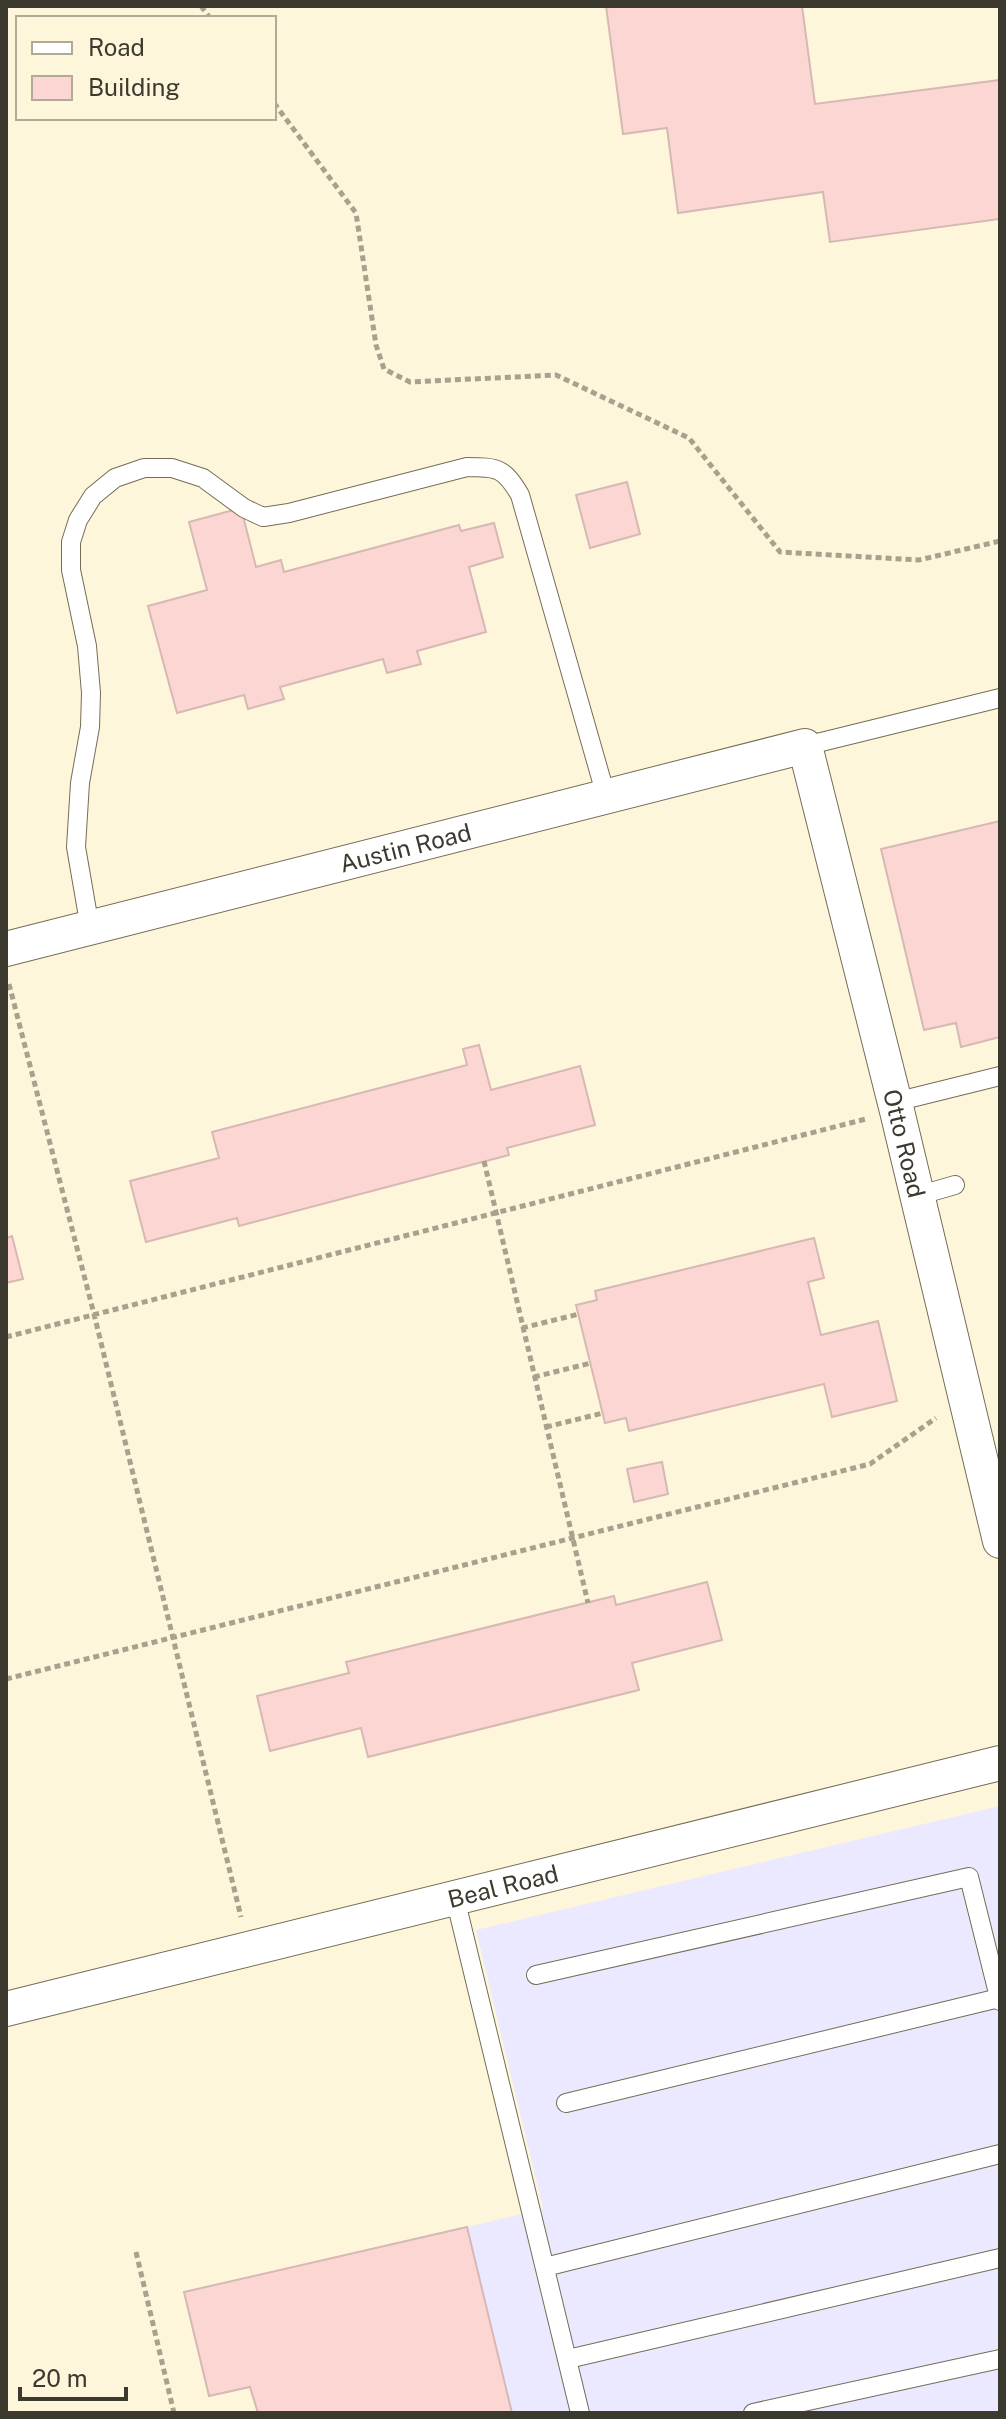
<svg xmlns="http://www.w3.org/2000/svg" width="1006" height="2419" viewBox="0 0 1006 2419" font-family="'Public Sans',sans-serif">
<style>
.industrial{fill:#ebe9ff}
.building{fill:#fcd6d2;stroke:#d6b8b4;stroke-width:2}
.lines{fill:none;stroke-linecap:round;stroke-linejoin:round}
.lane-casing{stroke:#746d56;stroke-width:20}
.street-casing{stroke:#746d56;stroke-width:36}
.path{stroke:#a7a18d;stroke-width:5;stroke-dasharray:6 4;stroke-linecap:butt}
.lane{stroke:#fff;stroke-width:18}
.street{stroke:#fff;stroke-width:34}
.labels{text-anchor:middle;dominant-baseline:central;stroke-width:7;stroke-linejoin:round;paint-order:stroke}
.street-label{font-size:24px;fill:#3c392e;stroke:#fef6db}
</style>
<rect width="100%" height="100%" fill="#fef6db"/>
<path class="industrial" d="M1000,1806V2413H512L467,2227L543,2209L476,1930Z"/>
<path class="building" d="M606,6H802L815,104L1000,80V219L830,242L823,192L678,213L667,128L623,134Z
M627,482L640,534L590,548L576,495Z
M241,508L256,567L281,560L284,572L459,525L461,531L494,523L503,557L469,567L486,632L417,651L421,664L387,673L383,659L280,687L284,699L248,709L244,695L177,713L148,606L207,590L189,522Z
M1000,821V1037L961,1047L956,1023L924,1030L881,849Z
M479,1045L491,1090L580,1066L595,1125L507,1148L509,1155L239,1226L237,1218L146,1242L130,1181L219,1158L212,1132L467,1065L463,1049Z
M12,1236L23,1279L6,1283V1238Z
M814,1238L824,1278L808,1282L821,1335L878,1321L897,1401L832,1417L824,1384L629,1431L626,1418L605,1423L576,1305L597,1300L595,1291Z
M662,1462L668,1494L634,1502L627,1469Z
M707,1582L722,1640L632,1663L639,1690L368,1757L361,1728L270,1751L257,1696L349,1673L346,1662L614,1596L616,1605Z
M467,2227L512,2413H258L250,2387L209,2396L184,2292Z"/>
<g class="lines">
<defs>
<path id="lane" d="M805,746L1000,698
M90,928L76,847L80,783L90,727L91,693L87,646L71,570V542L78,520L93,496L115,478L144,468H172L203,478L244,508L263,517L289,513L467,467C498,467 504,468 520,495L606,796
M895,1102L1000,1076
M917,1196L955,1185
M455,1898L580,2413
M536,1975L969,1877L1000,2001
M566,2103L999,1998
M545,2267L1000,2154
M568,2359L1000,2258
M753,2413L1000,2359"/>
<g id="street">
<path id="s1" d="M6,949L805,746L897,1111L1000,1541"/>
<path id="s2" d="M6,2009L1000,1763"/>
</g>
</defs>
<use href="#lane" class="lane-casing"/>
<use href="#street" class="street-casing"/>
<path class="path" d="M201,6L210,18
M274,103L356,213L376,345L384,369L410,382L556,375L689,438L780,552L919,560L1000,541
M9,984L94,1314L241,1917
M484,1161L588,1603
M522,1328L579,1314
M6,1337L866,1119
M534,1377L591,1363
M546,1427L603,1413
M6,1679L870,1464L936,1418
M136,2252L174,2413"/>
<use href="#lane" class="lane"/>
<use href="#street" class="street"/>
</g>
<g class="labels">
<g class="street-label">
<text stroke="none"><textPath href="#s1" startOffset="412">Austin Road</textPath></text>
<text stroke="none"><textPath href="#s1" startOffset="1234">Otto Road</textPath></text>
<text stroke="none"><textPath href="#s2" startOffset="512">Beal Road</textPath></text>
</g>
</g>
<rect width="1006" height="2419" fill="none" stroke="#3c392e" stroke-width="16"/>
<rect x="16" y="16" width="260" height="104" fill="#fef6db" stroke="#b0aa96" stroke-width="2"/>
<rect x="32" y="42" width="40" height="12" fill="#ffffff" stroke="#b0aa96" stroke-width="2"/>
<text x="88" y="56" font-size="24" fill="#3c392e">Road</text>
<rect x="32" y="76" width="40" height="24" fill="#fcd6d2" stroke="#b0aa96" stroke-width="2"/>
<text x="88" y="96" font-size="24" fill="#3c392e">Building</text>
<path d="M20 2387v12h106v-12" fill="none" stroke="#3c392e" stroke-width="4"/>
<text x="32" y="2387" font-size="24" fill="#3c392e" stroke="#fef6db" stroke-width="6" paint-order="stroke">20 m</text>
</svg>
